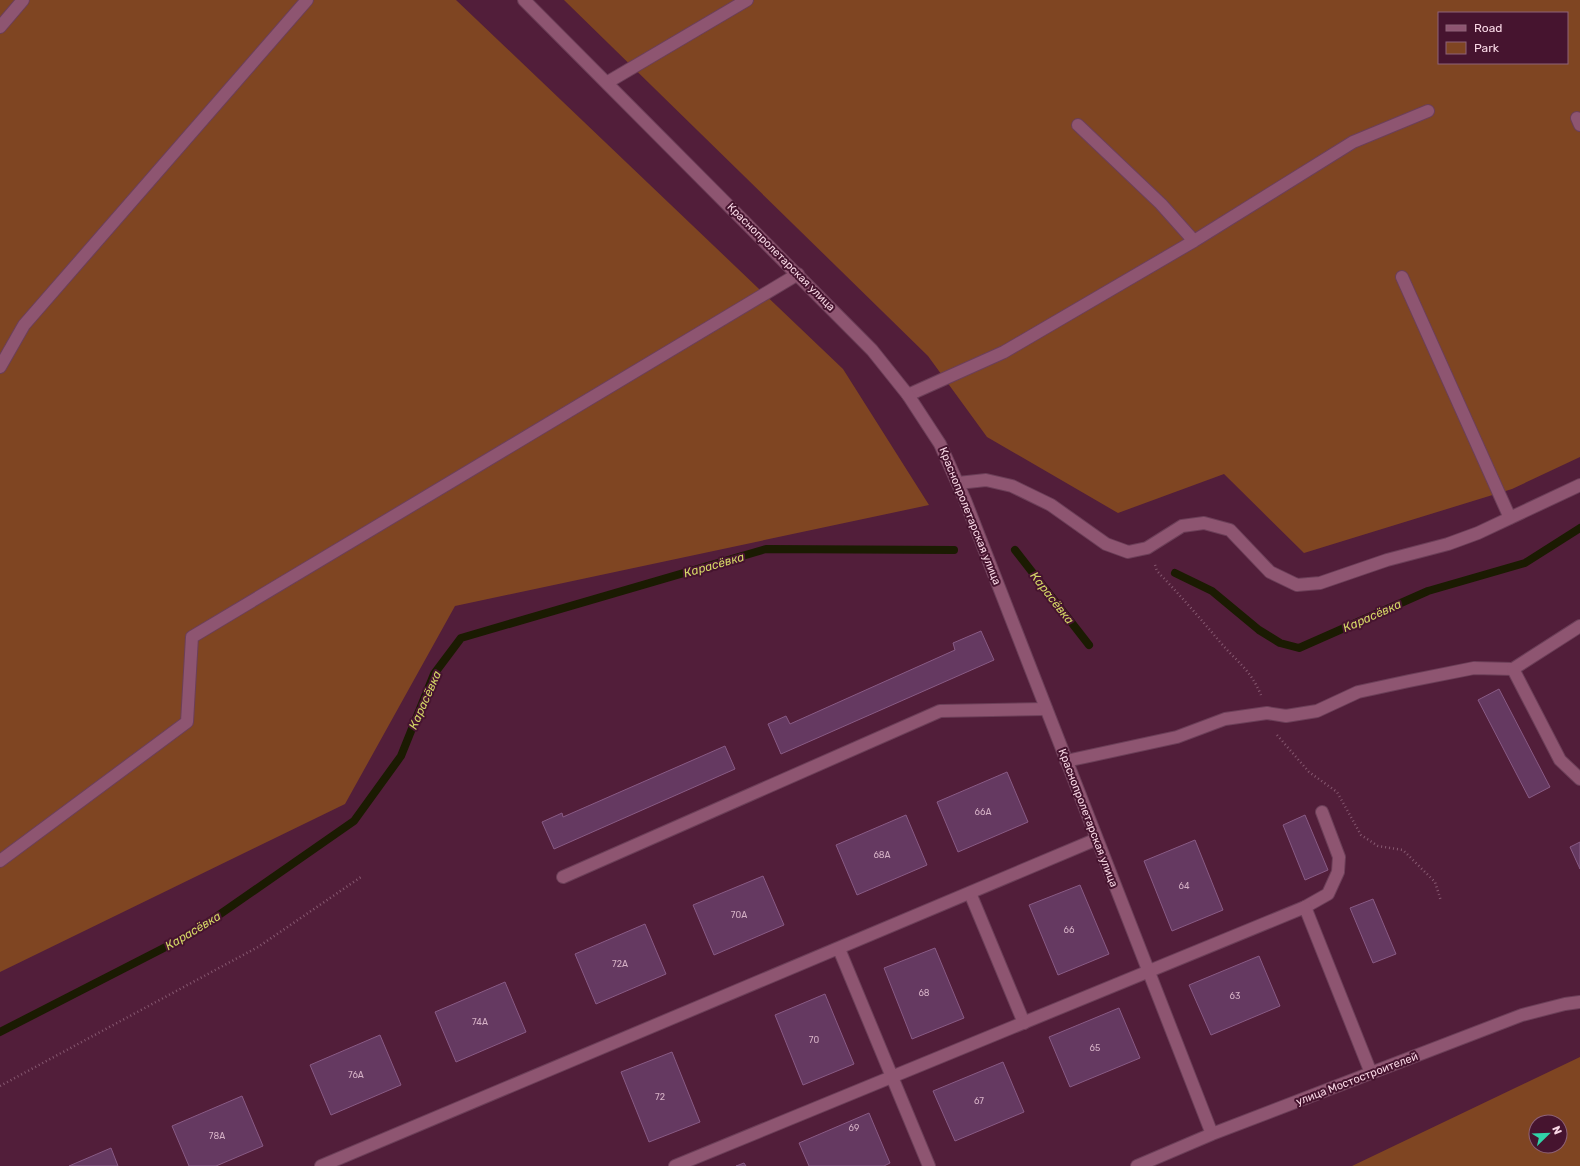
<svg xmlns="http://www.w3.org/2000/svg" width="1580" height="1166" viewBox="0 0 1580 1166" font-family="Rubik,sans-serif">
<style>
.green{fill:#7f4522;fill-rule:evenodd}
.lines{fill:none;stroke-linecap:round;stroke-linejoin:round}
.stream{stroke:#1b1b02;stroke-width:8}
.building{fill:#653961;stroke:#895b85}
.service-casing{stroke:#6c3f58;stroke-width:14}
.minor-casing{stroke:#6c3f58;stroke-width:14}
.path{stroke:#875971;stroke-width:2.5;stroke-dasharray:1 3;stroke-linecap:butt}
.service{stroke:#8e5571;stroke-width:12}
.minor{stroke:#8e5571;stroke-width:12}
.labels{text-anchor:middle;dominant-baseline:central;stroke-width:4;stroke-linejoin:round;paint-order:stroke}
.number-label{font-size:9px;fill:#d4b0c5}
.street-label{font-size:11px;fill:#f9d8e6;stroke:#46142f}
.water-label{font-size:12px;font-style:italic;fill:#d4d666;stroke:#46142f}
</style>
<rect width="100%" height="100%" fill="#521e3a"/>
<path class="green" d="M0,0H456L843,369L929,505L455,606L345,804L0,972Z
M564,0H1580V457L1512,489L1304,553L1224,474L1118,513L987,437L928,356ZM1439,13H1567V63H1439Z
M1580,1057V1166H1352ZM1536,1122H1560V1146H1536Z"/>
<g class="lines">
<path class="stream" d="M1015,550L1089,645
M1175,573L1212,591L1259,630L1280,643L1299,648L1428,591L1525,563L1580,528
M0,1032L193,933L354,821L401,756L434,674L461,638L766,549L954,550"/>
</g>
<path class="building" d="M981,631L994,660L781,754L768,724L786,716L790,724L955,650L953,643Z
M1499,689L1550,787L1529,798L1478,700Z
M725,746L735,769L554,849L542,822L562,813L563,817Z
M1007,772L1028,822L958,852L937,802Z
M906,815L927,865L857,895L836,845Z
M1305,815L1328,870L1305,880L1283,825Z
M1195,840L1223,910L1172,931L1144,861Z
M1580,842V869L1570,847Z
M763,876L784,925L714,955L693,905Z
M1080,885L1109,954L1058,975L1029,905Z
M1373,899L1396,954L1373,963L1350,908Z
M645,924L666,974L596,1004L575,954Z
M935,948L964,1018L912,1039L884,968Z
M1259,956L1280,1006L1211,1035L1189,985Z
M505,982L526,1032L456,1062L435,1012Z
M825,994L854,1064L803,1085L775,1015Z
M1119,1008L1140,1058L1070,1087L1049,1037Z
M380,1035L401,1085L331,1115L310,1065Z
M672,1052L700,1122L649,1142L621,1072Z
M1003,1062L1024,1112L955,1141L933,1091Z
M242,1096L263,1146L216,1166H189L172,1126Z
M869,1113L890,1163L884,1166H809L799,1143Z
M111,1148L118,1166H69Z
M744,1163L746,1166H736Z"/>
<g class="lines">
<defs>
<path id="service" d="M0,27L23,0
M608,82L747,0
M1577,118L1580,125
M1078,125L1161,204L1194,241
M1402,277L1510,518
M0,367L24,325L307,0
M908,395L1004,352L1194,241L1353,142L1428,111
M958,483L986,480L1012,486L1051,505L1106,544L1128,552L1147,548L1182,526L1204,523L1230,530L1270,572L1297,585L1320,583L1387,560L1448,544L1478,533L1580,485
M1066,761L1177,737L1225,719L1267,713L1286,716L1317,711L1358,692L1409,681L1474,668L1513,669
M0,861L187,722L192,637L798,274
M563,877L940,711L1046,709
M970,893L1024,1023
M1305,907L1328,894L1338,872L1339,857L1322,812"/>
<path id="minor" d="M524,0L872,350L908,395L940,444L965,500L1212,1134
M1580,626L1513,669L1560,760L1580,779
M839,949L929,1166
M321,1166L1097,839
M675,1166L1305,907L1371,1073
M1137,1166L1212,1134L1522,1015L1565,1004L1580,1002"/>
</defs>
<use href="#service" class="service-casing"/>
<use href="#minor" class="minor-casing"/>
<path class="path" d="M1155,565L1157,571C1179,594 1200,618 1220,642C1237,662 1250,669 1261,695
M1277,735L1309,772L1337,792L1361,835L1378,846L1403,850L1435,882L1441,901
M0,1086L258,947L361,877"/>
<use href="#service" class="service"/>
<use href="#minor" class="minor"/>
</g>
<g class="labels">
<g class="number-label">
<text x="983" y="812">66А</text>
<text x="882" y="855">68А</text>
<text x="1184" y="886">64</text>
<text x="739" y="915">70А</text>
<text x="1069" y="930">66</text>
<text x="620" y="964">72А</text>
<text x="924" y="993">68</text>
<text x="1235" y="996">63</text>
<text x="480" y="1022">74А</text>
<text x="814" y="1040">70</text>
<text x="1095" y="1048">65</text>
<text x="356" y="1075">76А</text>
<text x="660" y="1097">72</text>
<text x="979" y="1101">67</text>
<text x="854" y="1128">69</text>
<text x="217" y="1136">78А</text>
</g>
<g class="street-label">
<text transform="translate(781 257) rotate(45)">Краснопролетарская улица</text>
<text transform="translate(970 516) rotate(68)">Краснопролетарская улица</text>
<text transform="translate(1088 818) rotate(69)">Краснопролетарская улица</text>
<text transform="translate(1357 1079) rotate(-21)">улица Мостостроителей</text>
</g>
<g class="water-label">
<text transform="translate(714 565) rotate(-16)">Карасёвка</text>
<text transform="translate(1052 598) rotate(52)">Карасёвка</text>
<text transform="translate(1372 616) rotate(-24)">Карасёвка</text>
<text transform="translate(425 700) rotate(-66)">Карасёвка</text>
<text transform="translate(193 931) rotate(-31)">Карасёвка</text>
</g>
</g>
<rect x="1438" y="12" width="130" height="52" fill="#46142f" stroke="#8e6278"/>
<rect x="1446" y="25" width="20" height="6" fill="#8e5571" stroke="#8e6278"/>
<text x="1474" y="32" font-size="12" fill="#f9d8e6">Road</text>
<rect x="1446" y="42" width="20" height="12" fill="#7f4522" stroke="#8e6278"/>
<text x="1474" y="52" font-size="12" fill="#f9d8e6">Park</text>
<g transform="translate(1548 1134) rotate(67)"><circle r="19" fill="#46142f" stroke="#8e6278"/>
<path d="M0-3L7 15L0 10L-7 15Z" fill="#31d4a9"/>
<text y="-6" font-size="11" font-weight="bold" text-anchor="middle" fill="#f9d8e6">N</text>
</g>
</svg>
